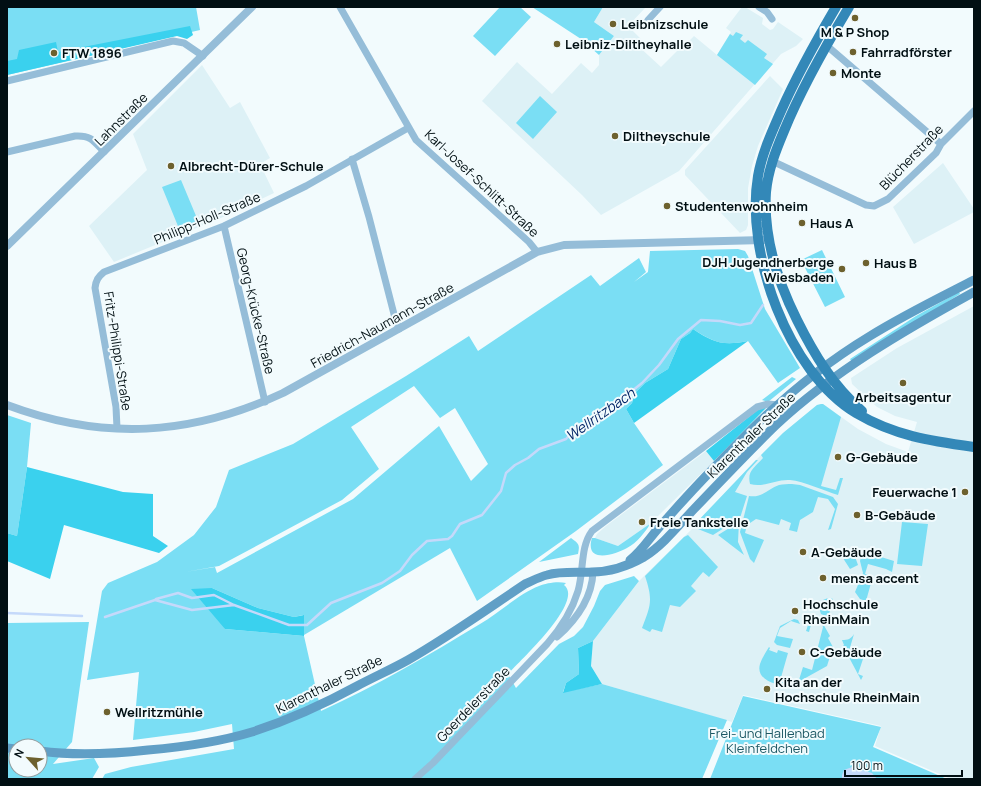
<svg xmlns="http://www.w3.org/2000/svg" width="981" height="786" viewBox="0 0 981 786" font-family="Manrope,sans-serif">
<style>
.built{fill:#ddf1f6}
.green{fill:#7adef4;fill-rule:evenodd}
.forest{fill:#3ad1ee}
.water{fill:#c5d9fa}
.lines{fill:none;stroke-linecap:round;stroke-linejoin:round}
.stream{stroke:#c5d9fa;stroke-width:2.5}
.minor{stroke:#95bdd8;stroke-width:7}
.tertiary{stroke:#95bdd8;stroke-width:8}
.secondary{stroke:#609fc6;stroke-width:9}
.primary{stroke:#3388b8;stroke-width:10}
.poi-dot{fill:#6d612e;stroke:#f2fbfd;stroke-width:1.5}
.labels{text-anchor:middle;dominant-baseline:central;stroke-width:4;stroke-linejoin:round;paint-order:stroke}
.poi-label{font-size:13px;font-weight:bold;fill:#010f13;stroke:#f2fbfd;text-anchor:start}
.street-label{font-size:13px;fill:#010f13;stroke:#f2fbfd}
.park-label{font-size:13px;fill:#1b5763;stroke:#f2fbfd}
.water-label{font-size:14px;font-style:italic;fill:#002366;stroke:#f2fbfd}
</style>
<rect width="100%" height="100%" fill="#f2fbfd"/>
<path class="built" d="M603,7H646L628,26L641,39L636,44L661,67L686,42H688L694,36L717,55L731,32L726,28L742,7H745L763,18L762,24L770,30L773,29L778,22L803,39L796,46L781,54L679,171L601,215L582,195L482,101L517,62L552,94L581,63L592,73L599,65V55L614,36L594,22Z
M202,65L230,108L240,102L270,158L260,164L274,193L223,217L114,262L89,226L147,170L133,134Z
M770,76L783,89L758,146L752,166L748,188V225L746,230L740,233L685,175V170Z
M943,163L974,209V212L914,244L893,207Z
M974,306V779H951L875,746L881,726L743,695L732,722L602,684L591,666L593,641L639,581L695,526V524L756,460L783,433L817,405L823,404L858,429L886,444L908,452L917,422L895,416L877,407L852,384L851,378L897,348Z
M706,451L714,461L660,514L651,523L618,546L595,538L597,534L606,526Z"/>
<path class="green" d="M7,7H196L200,30L7,75Z
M500,7H520L531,17L495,56L473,36Z
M532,7H603L594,22L614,36L599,55L581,39Z
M736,32L743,35L740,39L745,43L748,40L767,54L764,58L773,64L755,85L717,55L730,34L733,36Z
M540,96L557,112L533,139L516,123Z
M181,180L199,223L180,231L162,187Z
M738,249L745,251L748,256L765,309L800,368L778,383L748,341C722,346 715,343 693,329L690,333L681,339L668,369L645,383L635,393L632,403L626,409L634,423L663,465L576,531L477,601L450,548L304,635L303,615L294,617L258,608L212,588L225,629L304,636L321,711C376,686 429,655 480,624C499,613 520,593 539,586C546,583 558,581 566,583L564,585C585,601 520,661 508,674L516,688L559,644L574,636L583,627L594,606L600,591L605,585L634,576L639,581L593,641L578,648L579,674L566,683L563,692L602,684L727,720L702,779H102L105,774L131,767L234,749L232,724L194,732L133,740L139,672L87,680L102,591L108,583L157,562L194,535L216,507L229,470L293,444L406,376L469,336L478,351L591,275L600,286L639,258L646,272L634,282L648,272L650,251ZM414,386L440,418L455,408L488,464L471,481L439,426L353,499L217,573L215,567L185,572L219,566L342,500L379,469L351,427Z
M822,250L845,297L825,307L801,260Z
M959,292L960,294L952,299L852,362L850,359L916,316Z
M792,377L796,379L768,402L762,400Z
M821,404H823L841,417L821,486L836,490L840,478H843L838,495C824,491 804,481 790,480C776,479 764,488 750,484C747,471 754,468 763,458L761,455L783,433L817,405Z
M7,415L31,423L27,467L17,536L7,533Z
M756,460H758L747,472L735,492L747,496L740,518L713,535L698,529L695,526V524Z
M792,484L800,485L833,497L838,504L831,529L828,530L835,509L828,499L818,497L813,512L800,520L797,532L789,530L791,523L781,519L779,525L756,519L747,525L745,533L764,540L754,563L750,559L740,532L749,496C762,498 768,489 779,485C783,484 788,484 792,484Z
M739,522L738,542L744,555L718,535Z
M902,522L928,524L922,566L897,564Z
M651,523C645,532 637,543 627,548C615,555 584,564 592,538H595L618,546Z
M688,535L718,567L709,577L703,572L691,586L696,591L680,607L670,605L662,632L652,629L650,632L642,628C651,605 653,600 645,576L684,537Z
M571,538C579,544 580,544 578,554L539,562Z
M846,549L853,551L858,565L850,569L841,555L842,552Z
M863,549L881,554V557L894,561L892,572L886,569L868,564L865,574L873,576L866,601L860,599L855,592L863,573L860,561Z
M828,598H832L833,601L828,617L821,614L820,611L823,600Z
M794,619L798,620L800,624L791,621L780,628L777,636L793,639L790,648L777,645L774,642L780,626Z
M813,619L822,622L830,636L828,638L833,647L827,666L791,686C779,686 755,681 760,664C762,658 766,652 769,647L770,648L769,650L777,653L778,650L788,653L780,681L787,683L791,681L798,683L803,667L812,670L823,627L821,623L812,621L809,632L806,631L809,622Z
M89,622L72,742L53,764L94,758L99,767L92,779H7V623ZM16,746H40V770H16Z
M854,634L849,651L864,656L858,674L863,676L861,680L843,646L844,645L842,640C848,640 851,639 854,634Z
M743,696L881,727L873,747L947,779H710Z"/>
<path class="forest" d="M190,26L193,35L187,39L177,36L7,75V61L17,59L19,50L56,42L58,52Z
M693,329C714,343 723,346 748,341L634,423L626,409L632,403L635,393L645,383L668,369L681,339L690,333Z
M767,407L714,461L706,451L760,408Z
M27,467L123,492L153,494V536L168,546L159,553L64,525L50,579L7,561V533L17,536Z
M212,588L258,608L294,617L304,615V636L225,629L191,589Z
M593,641L591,666L602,684L563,693L566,683L579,674L578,648Z"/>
<path class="water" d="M852,767L872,773L877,779H842V775L844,770Z"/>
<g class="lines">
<path class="stream" d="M156,599L178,593L192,598L214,595L234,605
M7,613L82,616
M105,617L155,600L192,610L234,605L289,625H307L331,603L382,583L400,571L412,555L427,541L448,539L452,536L460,524L482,515L501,491L506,473L515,465L528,458L539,449L566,439L578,426L613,408L622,399L642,383L659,365L678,339L701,320L720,321L740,325L751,323L763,305"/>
<path class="minor" d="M340,7L416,140L529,242L537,252
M759,7L767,12L772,19
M648,20L660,7
M826,45L941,144
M7,81L173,41L184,43L203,56
M7,152L75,136C91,135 94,141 104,152
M352,159L369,217L395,318L399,329
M772,161L866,205L874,206L888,199L936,153L941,144L974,111
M224,226L265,402
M117,428L116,407L95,288C96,280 98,277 104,272L224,226L306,186L408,128
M557,637C576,620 592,599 593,572
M415,779L433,763L547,644C561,628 572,611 578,591C584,571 580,547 592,531L757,407L768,404L778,405"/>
<path class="tertiary" d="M7,246L252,7
M7,405C103,441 191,436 283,393L537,252L564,245L764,240"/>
<path class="secondary" d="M630,560C643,550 652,534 664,522C691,491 720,461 749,432C785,396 827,362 870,336C904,315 939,298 974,280
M7,748L16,749
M40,751C76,756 112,754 148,750C183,747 219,742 252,732C289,720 324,704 357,686C374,677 392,669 408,660C448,637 486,610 525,584C532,581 539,577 547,575C561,571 577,573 592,572C610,572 628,566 644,557C663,545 678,526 694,509C721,481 748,452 776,425C834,371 905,330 974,292"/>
<path class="primary" d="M836,7C816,41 797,75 781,111C772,132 762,153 758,176C745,253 788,372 856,413C895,436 931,441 974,447
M849,7C825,47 802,87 784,131C776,150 768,170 766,192C763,237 777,280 797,320C814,354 833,386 862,411"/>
</g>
<g class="poi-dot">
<circle cx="855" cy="18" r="4"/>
<circle cx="613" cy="24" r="4"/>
<circle cx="557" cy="44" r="4"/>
<circle cx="853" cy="52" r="4"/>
<circle cx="54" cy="53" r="4"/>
<circle cx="833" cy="73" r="4"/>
<circle cx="615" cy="136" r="4"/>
<circle cx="171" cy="166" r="4"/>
<circle cx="667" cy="206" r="4"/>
<circle cx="802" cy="223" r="4"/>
<circle cx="866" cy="263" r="4"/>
<circle cx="842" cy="269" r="4"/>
<circle cx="903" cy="383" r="4"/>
<circle cx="838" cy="457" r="4"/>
<circle cx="965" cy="492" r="4"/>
<circle cx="857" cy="515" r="4"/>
<circle cx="642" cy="522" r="4"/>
<circle cx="803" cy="552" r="4"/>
<circle cx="823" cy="578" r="4"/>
<circle cx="795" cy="611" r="4"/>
<circle cx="802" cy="652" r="4"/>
<circle cx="767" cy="689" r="4"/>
<circle cx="107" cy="712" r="4"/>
</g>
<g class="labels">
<g class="poi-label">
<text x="621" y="24">Leibnizschule</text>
<text x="855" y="32" text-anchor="middle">M &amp; P Shop</text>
<text x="565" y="44">Leibniz-Diltheyhalle</text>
<text x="861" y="52">Fahrradförster</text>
<text x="62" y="53">FTW 1896</text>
<text x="841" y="73">Monte</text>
<text x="623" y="136">Diltheyschule</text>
<text x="179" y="166">Albrecht-Dürer-Schule</text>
<text x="675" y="206">Studentenwohnheim</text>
<text x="810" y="223">Haus A</text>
<text x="834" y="262" text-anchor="end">DJH Jugendherberge<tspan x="834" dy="15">Wiesbaden</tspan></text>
<text x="874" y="263">Haus B</text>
<text x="903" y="397" text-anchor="middle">Arbeitsagentur</text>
<text x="846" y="457">G-Gebäude</text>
<text x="957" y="492" text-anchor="end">Feuerwache 1</text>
<text x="865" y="515">B-Gebäude</text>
<text x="650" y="522">Freie Tankstelle</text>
<text x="811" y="552">A-Gebäude</text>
<text x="831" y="578">mensa accent</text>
<text x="803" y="604">Hochschule<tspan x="803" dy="15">RheinMain</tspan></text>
<text x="810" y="652">C-Gebäude</text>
<text x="775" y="682">Kita an der<tspan x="775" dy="15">Hochschule RheinMain</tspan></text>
<text x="115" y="712">Wellritzmühle</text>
</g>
<g class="street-label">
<text transform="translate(121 119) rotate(-45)">Lahnstraße</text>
<text transform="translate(911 157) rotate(-46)">Blücherstraße</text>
<text transform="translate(482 183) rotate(43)">Karl-Josef-Schlitt-Straße</text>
<text transform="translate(207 218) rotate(-23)">Philipp-Holl-Straße</text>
<text transform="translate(256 311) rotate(77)">Georg-Krücke-Straße</text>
<text transform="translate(382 325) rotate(-29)">Friedrich-Naumann-Straße</text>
<text transform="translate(118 351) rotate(81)">Fritz-Philippi-Straße</text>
<text transform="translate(751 435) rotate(-44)">Klarenthaler Straße</text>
<text transform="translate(329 684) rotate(-26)">Klarenthaler Straße</text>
<text transform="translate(473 704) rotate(-46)">Goerdelerstraße</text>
</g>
<g class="park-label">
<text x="767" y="733">Frei- und Hallenbad<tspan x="767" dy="15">Kleinfeldchen</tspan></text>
</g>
<g class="water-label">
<text transform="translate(600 414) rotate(-35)">Wellritzbach</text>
</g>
</g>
<rect width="981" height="786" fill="none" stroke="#010f13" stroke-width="16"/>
<g transform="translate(28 758) rotate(297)"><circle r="19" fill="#f2fbfd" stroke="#929d9f"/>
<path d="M0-3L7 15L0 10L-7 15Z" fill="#6d612e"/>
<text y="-6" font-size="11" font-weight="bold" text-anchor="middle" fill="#010f13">N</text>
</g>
<path d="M845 770v6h117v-6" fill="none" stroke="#010f13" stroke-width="2"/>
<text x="851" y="770" font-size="12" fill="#010f13" stroke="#f2fbfd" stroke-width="3" paint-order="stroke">100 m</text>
</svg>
